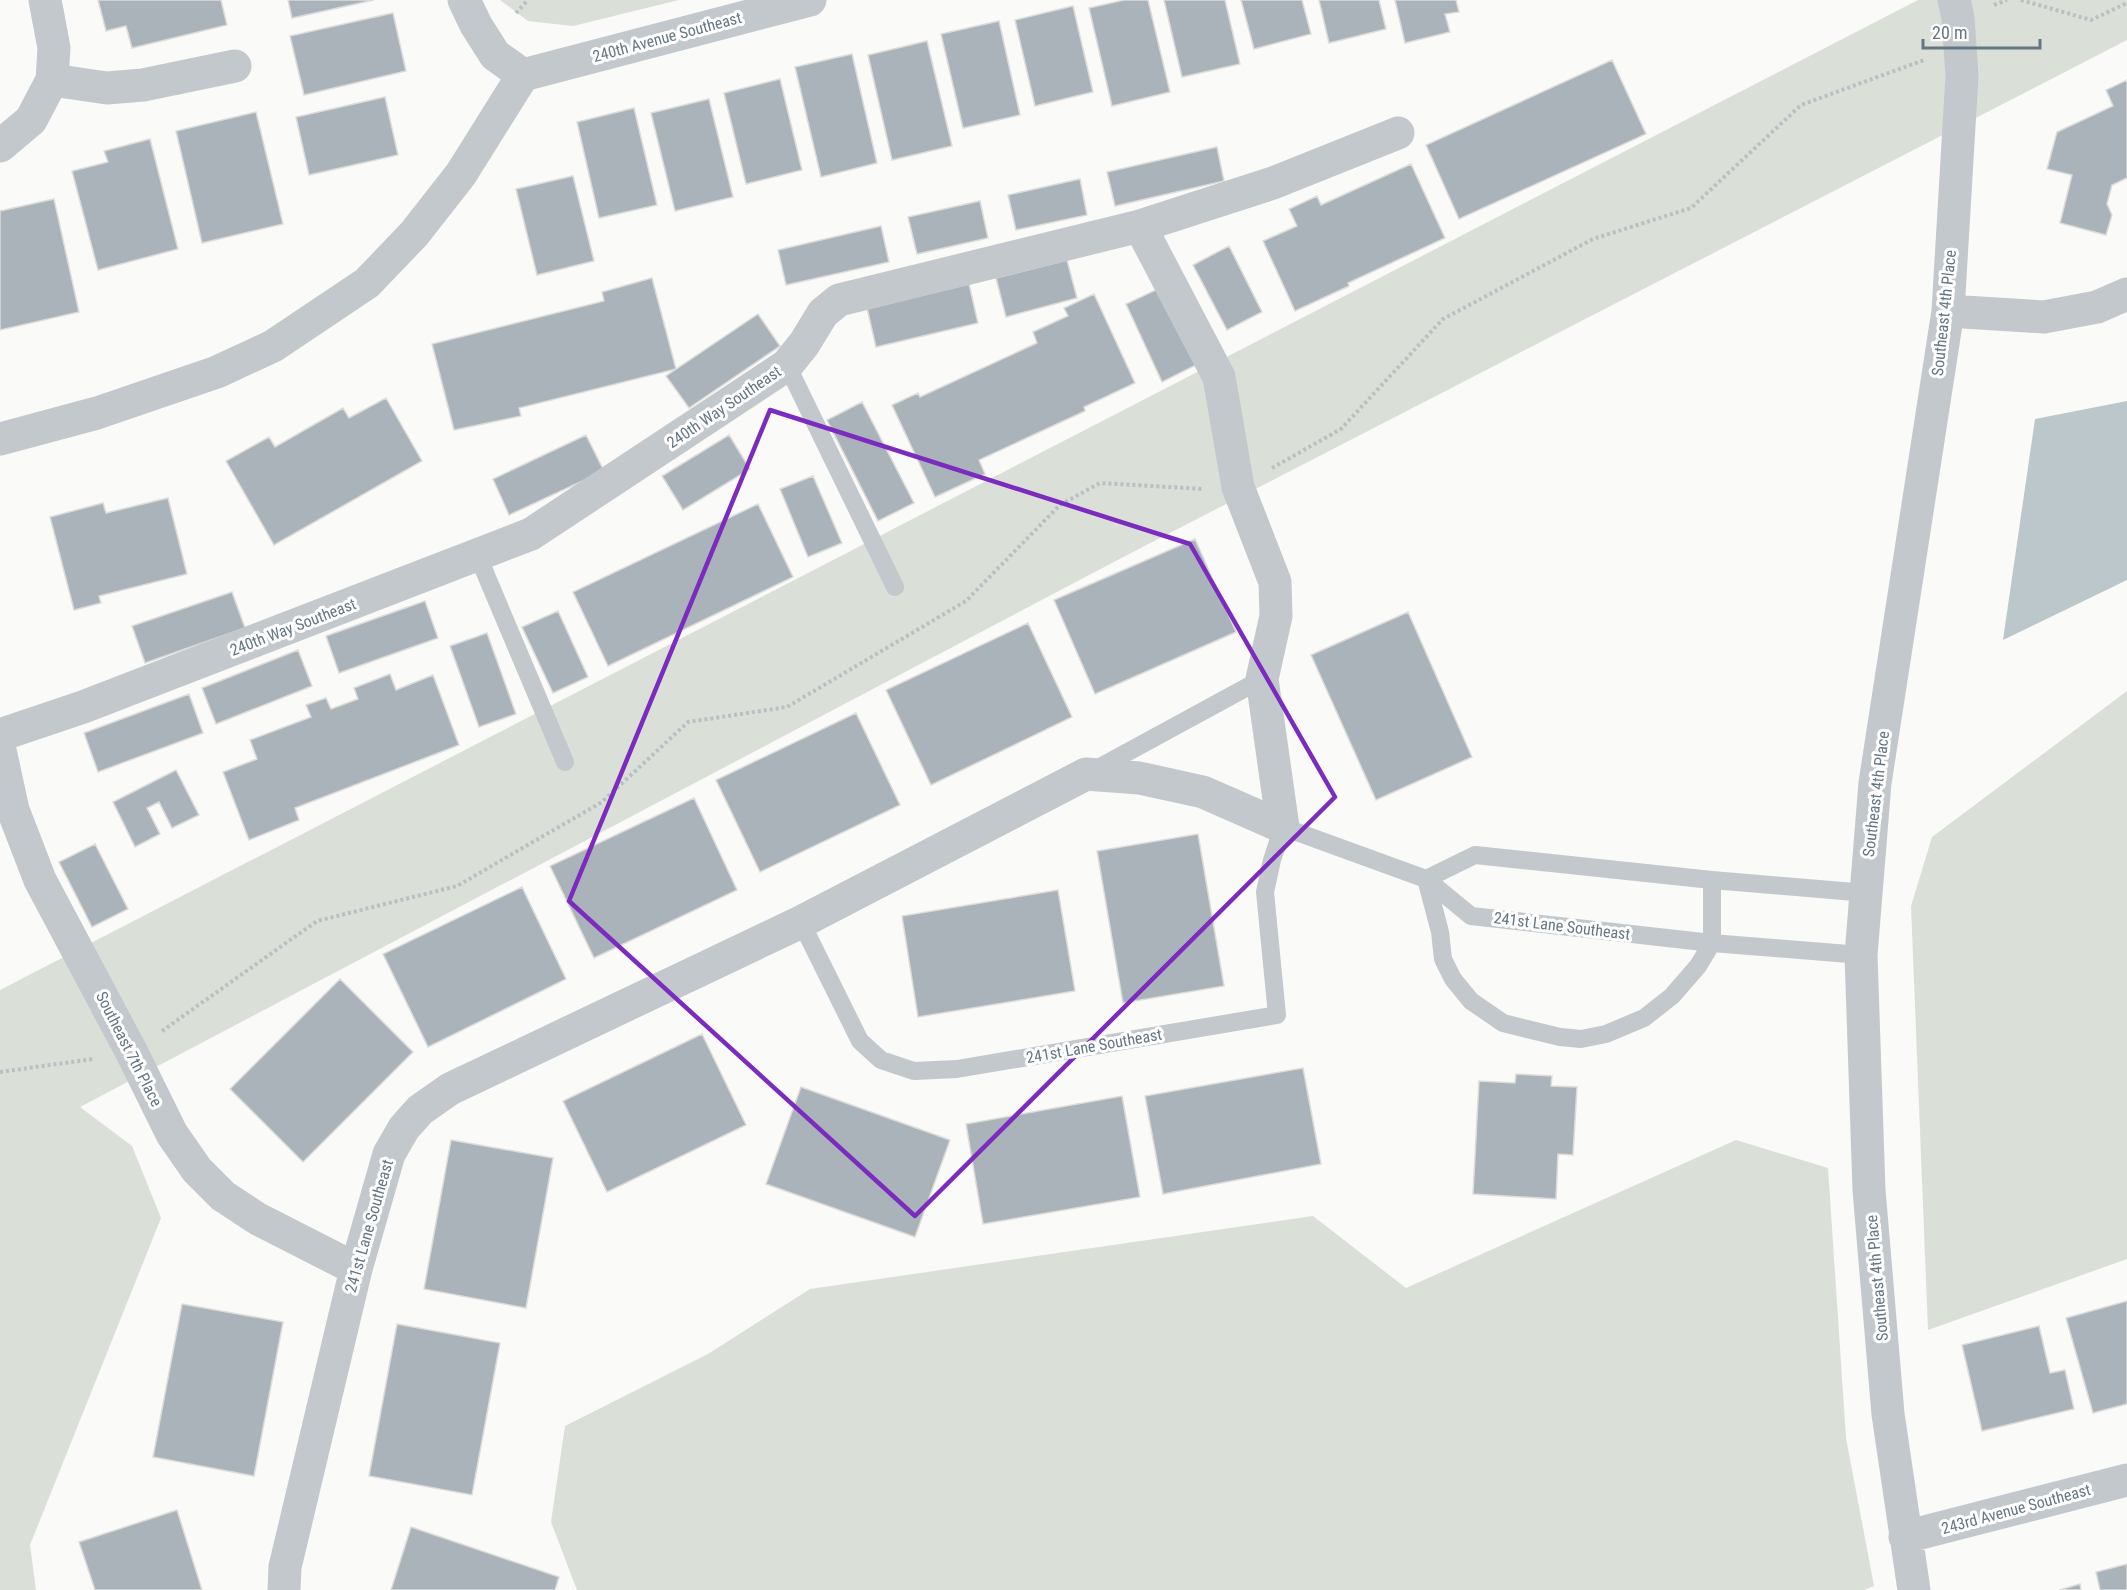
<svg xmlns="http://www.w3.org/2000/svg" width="2127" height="1590" viewBox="0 0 2127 1590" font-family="'Roboto Condensed',sans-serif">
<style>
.green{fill:#dadfd7}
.water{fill:#bbc7cb}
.building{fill:#aab3b9;stroke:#dcdcda;stroke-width:1.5}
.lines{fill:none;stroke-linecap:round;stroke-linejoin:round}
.path{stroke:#bbbfc2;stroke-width:4;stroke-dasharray:3 3;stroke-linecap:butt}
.lane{stroke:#c3c8cc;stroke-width:18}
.street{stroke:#c3c8cc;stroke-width:33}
.marked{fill:none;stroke:#7b2cbf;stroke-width:4.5;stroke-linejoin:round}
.labels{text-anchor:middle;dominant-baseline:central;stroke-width:6;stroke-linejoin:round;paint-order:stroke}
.street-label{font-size:16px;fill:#657683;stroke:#fff}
</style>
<rect width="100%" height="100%" fill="#fafaf8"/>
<path class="green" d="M500,0H679L573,26L528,21Z
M1918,0H2127V40L1131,553L80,1107L132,1146L161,1218L30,1545L36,1590H0V990Z
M2127,691V1259L1928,1330L1911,906L1932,837Z
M1736,1140L1828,1168L1846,1438L1874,1586L1864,1590H577L551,1522L565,1426L708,1354L810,1289L1313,1216L1406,1288Z"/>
<path class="water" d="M2127,401V580L2003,640L2035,419Z"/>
<path class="building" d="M98,0H221L227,25L132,48L126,26L106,31Z
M288,0H374L292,18Z
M1124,0H1148L1170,92L1112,106L1089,8Z
M1164,0H1225L1240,64L1182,77Z
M1241,0H1302L1311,34L1254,49Z
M1319,0H1379L1386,29L1329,43Z
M1395,0H1456L1459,12L1445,14L1450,32L1405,43Z
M1073,6L1093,92L1035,106L1015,20Z
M393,13L406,71L304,95L290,36Z
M999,21L1020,115L963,128L941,34Z
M927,41L952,146L892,160L868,55Z
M852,54L877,163L821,177L795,67Z
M1612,60L1646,134L1459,219L1426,145Z
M780,79L802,170L746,184L724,93Z
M2127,80V178L2112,185L2107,204L2112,215L2106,235L2060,223L2072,175L2047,169L2057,132L2113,106L2106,90Z
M385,97L398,155L309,175L296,117Z
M709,99L733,197L675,211L651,113Z
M634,108L657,205L599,218L577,122Z
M256,112L283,224L202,243L176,131Z
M150,139L178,249L98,270L72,171L108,162L104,151Z
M1217,147L1224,181L1115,206L1107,172Z
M1411,164L1445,238L1348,283L1349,286L1295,311L1263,241L1297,226L1289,209L1317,196L1321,205Z
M573,176L594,261L537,275L516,189Z
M1080,179L1087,215L1016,230L1008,195Z
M54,199L79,312L0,330V211Z
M980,201L988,238L917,254L908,217Z
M881,226L889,262L786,285L778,250Z
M1229,246L1262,312L1227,330L1193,265Z
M1067,260L1077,298L1006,317L996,278Z
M652,278L676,369L519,408L521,416L454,430L432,344L604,301L602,292Z
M969,284L978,323L876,347L867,308Z
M1160,288L1196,365L1162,382L1126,304Z
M1094,294L1135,383L1084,407L1085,411L979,460L985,474L935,497L892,405L918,393L920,397L1037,343L1033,332L1068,316L1064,308Z
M758,314L780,346L689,408L666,376Z
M386,398L422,461L274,545L226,461L269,437L275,447L343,408L349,418Z
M862,402L914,503L878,521L827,420Z
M586,435L604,471L509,515L493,479Z
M729,435L750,469L683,510L662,476Z
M813,476L842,543L808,557L780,489Z
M168,498L187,574L99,596L101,603L74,610L50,517L103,503L106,513Z
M758,504L793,577L608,666L573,592Z
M1195,539L1236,632L1095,694L1054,600Z
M232,592L245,628L145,663L132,626Z
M425,601L438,638L339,673L326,636Z
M558,611L588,677L553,693L522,627Z
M1408,612L1472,757L1376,800L1311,655Z
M1028,623L1072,717L931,785L886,690Z
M487,633L516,714L479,727L450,646Z
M298,650L312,686L216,724L202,688Z
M390,674L396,690L433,675L459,745L295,808L299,820L249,840L223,772L257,759L250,740L311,717L306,705L326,698L331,709L358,699L354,688Z
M189,694L203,733L98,772L84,733Z
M856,713L900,805L760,872L716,780Z
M176,770L199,815L172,828L159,802L147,808L160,834L135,847L113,802Z
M694,798L737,890L594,958L550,866Z
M1198,834L1224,986L1123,1003L1097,851Z
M95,844L128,909L92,927L59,862Z
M522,887L566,979L428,1047L383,954Z
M1058,890L1075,991L918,1017L902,916Z
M340,979L413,1052L303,1162L230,1089Z
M702,1034L746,1125L607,1192L563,1101Z
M1303,1068L1321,1164L1163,1194L1145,1096Z
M1516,1074L1552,1076L1551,1086L1577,1087L1573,1155L1558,1154L1556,1199L1473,1194L1479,1081L1515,1083Z
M801,1087L950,1140L915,1237L766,1184Z
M1122,1096L1140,1197L983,1224L966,1124Z
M451,1140L553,1158L526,1308L424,1289Z
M2127,1301V1404L2093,1413L2066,1318Z
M182,1304L283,1322L254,1476L153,1457Z
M397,1324L500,1343L472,1495L369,1476Z
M2039,1326L2050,1373L2065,1370L2074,1409L1982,1431L1962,1345Z
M177,1510L202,1590H95L79,1542Z
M411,1527L559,1577L555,1590H391Z
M2127,1564V1590H2100L2096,1572Z
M2080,1584L2081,1590H2059Z"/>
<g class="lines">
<path class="path" d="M2021,0L2091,20L2127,3
M1994,5L2007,0
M516,13L528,0
M1272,468L1341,429L1443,319L1593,239L1691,208L1801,105L1924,60
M162,1031L317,921L457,886L602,802L688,722L787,707L966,601L1060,505L1100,483L1203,489
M0,1072L93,1059"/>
<path class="lane" d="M787,365L895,587
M478,556L565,762
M1093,771L1262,679
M1426,879L1440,932L1443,959L1453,979L1471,1001L1503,1023L1560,1037L1581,1039L1606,1034L1644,1018L1672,996L1698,966L1712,943V880
M1426,879L1475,855L1712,880L1866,893
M801,922L860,1041L881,1060L914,1071L957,1069L1277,1015L1265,892L1272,860L1283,827L1426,879L1471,916L1712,943L1861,955"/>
<path class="street" d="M45,0L54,48L52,80
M464,0L476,25L495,55L523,75
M523,75L810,0
M0,146L31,120L52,80L107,88L143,85L235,66
M1140,226L1273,183L1398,133
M1948,311L2044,317L2097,307L2127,294
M0,439L97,413L217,372L273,346L367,283L414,234L461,174L523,75
M0,735L83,707L531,534L787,365L804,344L823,313L839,300L1140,226L1219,377L1238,487L1275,582L1276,616L1262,679L1283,827L1203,792L1139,778L1086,774L801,922L450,1089L420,1110L404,1128L389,1154L356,1269L285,1567L284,1590
M0,750L13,810L40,880L132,1053L172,1134L197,1170L223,1196L258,1219L356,1269
M1905,1537L2127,1480
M1914,1590L1888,1414L1869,1190L1861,955L1875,783L1948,311L1962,76L1958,18L1954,0"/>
</g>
<path class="marked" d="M770,410L1190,544L1335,797L915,1216L569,901Z"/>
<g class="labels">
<g class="street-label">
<text transform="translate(667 37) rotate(-15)">240th Avenue Southeast</text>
<text transform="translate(1944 313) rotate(-84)">Southeast 4th Place</text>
<text transform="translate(724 407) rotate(-34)">240th Way Southeast</text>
<text transform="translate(293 627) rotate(-21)">240th Way Southeast</text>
<text transform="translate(1876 794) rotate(-83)">Southeast 4th Place</text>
<text transform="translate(1562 926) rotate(7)">241st Lane Southeast</text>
<text transform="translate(1094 1046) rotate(-10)">241st Lane Southeast</text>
<text transform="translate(129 1049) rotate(63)">Southeast 7th Place</text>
<text transform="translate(369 1226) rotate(-74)">241st Lane Southeast</text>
<text transform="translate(1877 1278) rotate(-95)">Southeast 4th Place</text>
<text transform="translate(2016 1509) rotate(-15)">243rd Avenue Southeast</text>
</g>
</g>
<path d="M1923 39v9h117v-9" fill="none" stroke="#657683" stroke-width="3"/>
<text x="1932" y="39" font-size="18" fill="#657683" stroke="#ffffff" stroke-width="4.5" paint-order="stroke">20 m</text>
</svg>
